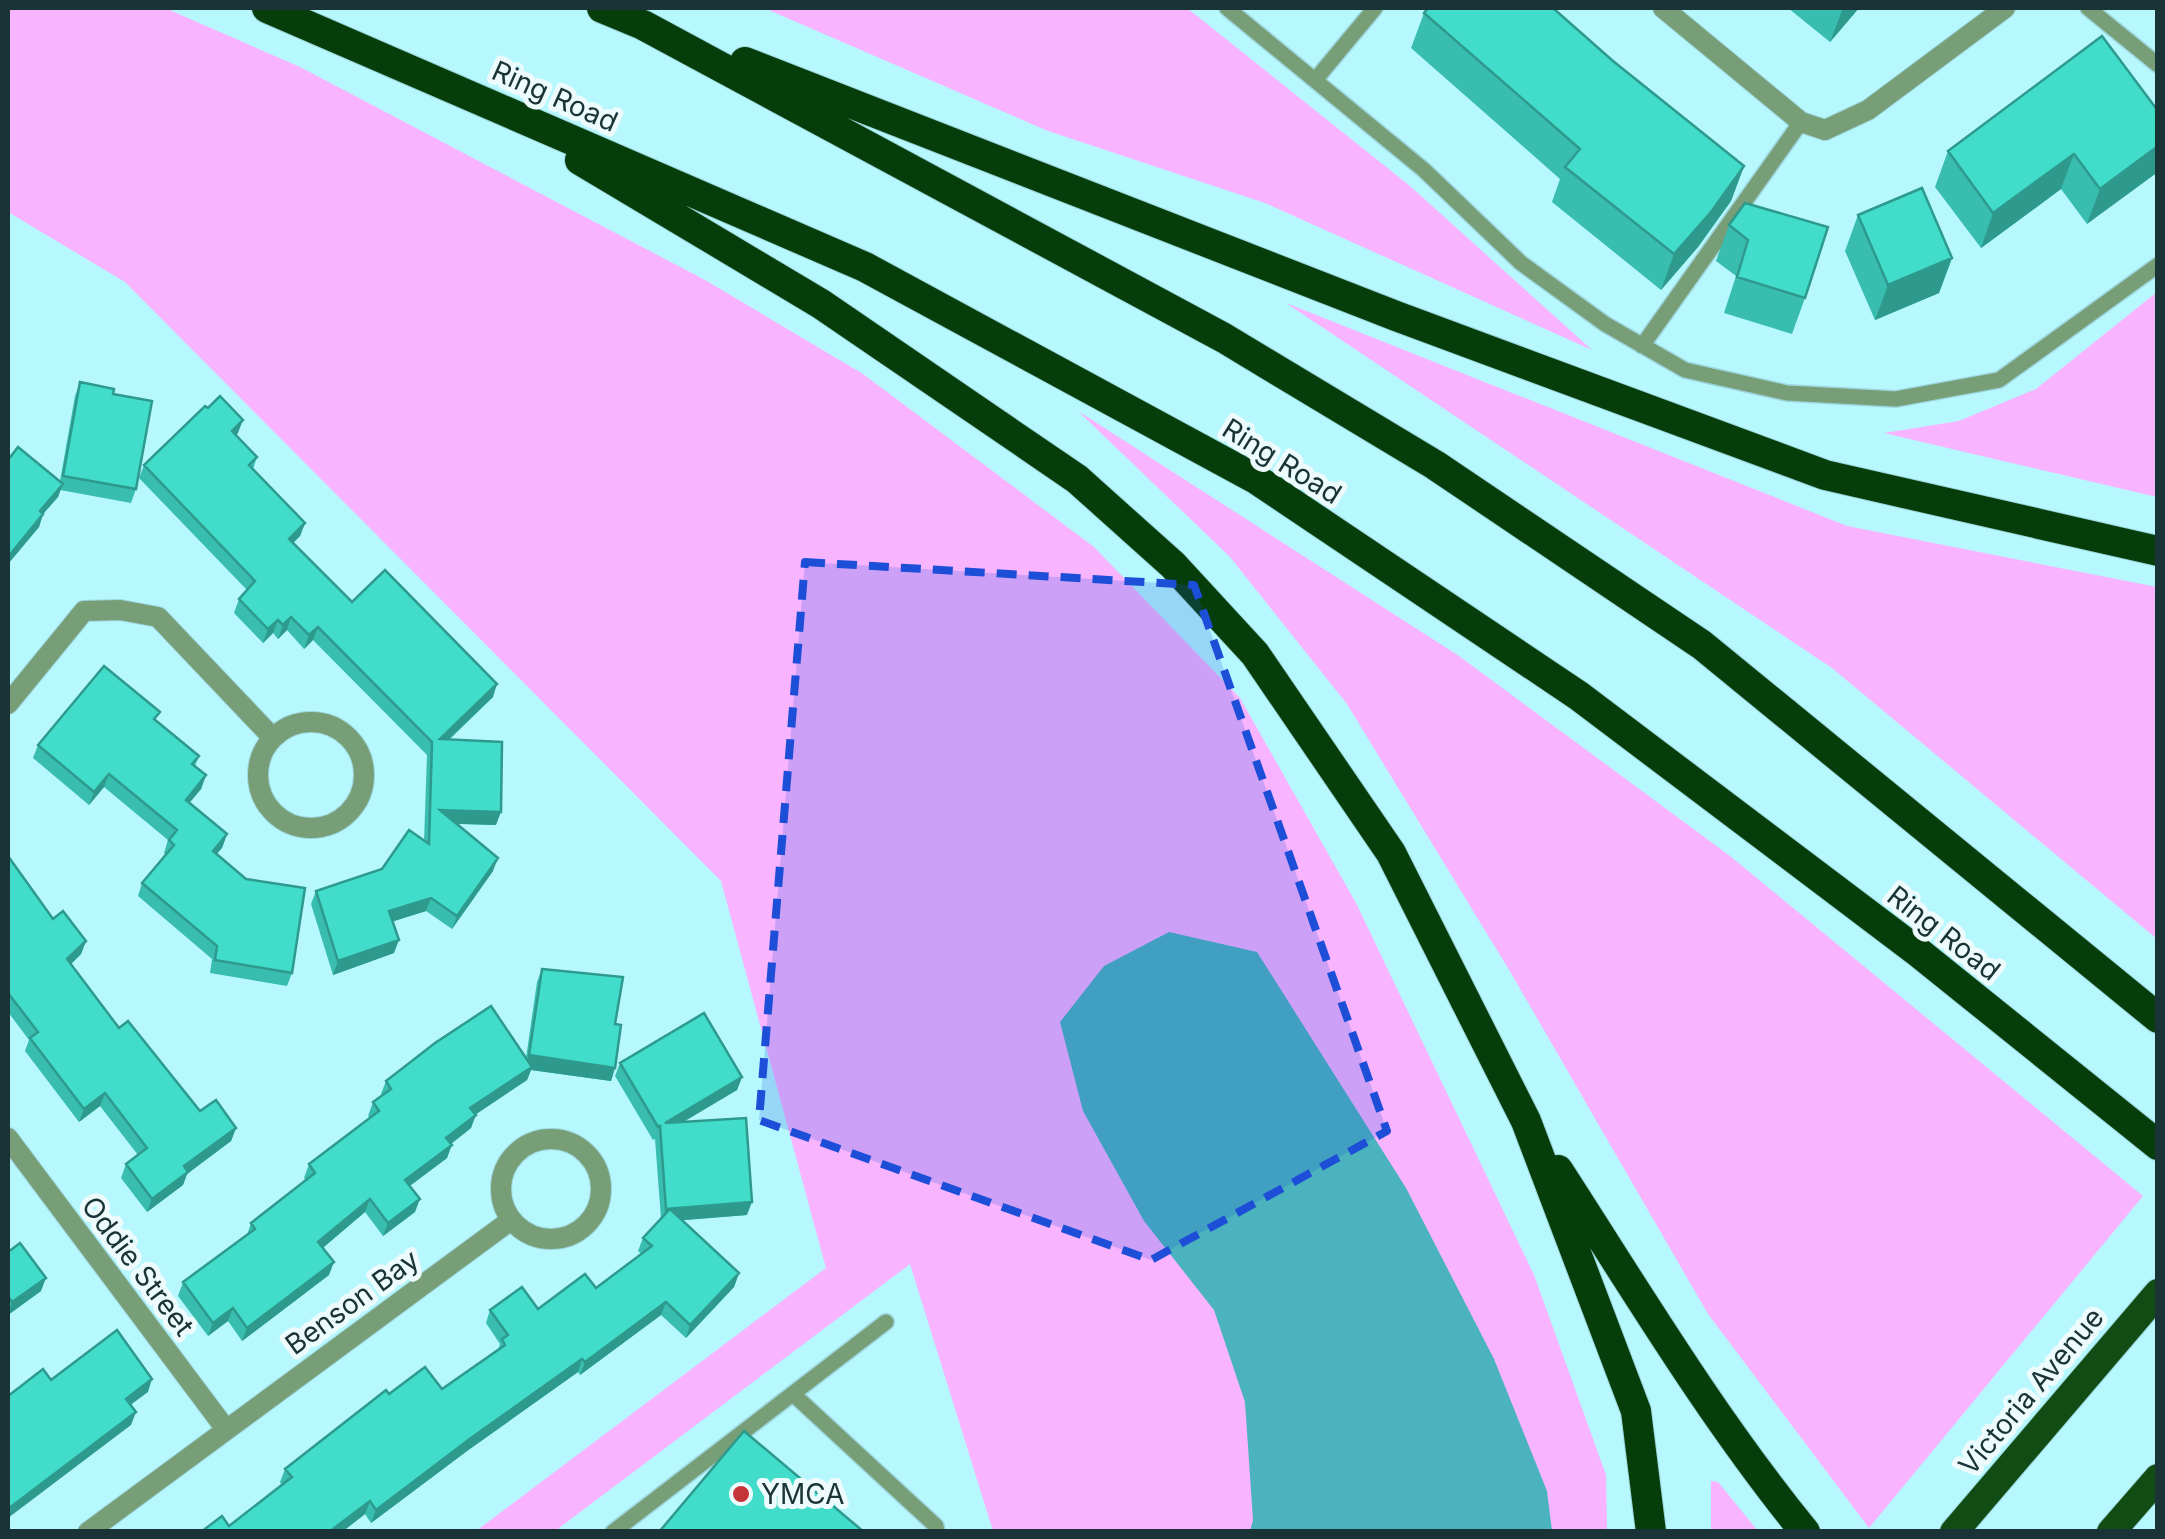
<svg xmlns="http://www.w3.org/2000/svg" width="2165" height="1539" viewBox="0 0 2165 1539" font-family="Inter,sans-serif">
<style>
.green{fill:#f9b4ff}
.water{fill:#4ab3bd}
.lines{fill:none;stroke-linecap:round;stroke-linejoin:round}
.service-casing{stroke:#9bd5db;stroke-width:18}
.minor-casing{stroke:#9bd5db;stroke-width:22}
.trunk-casing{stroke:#9bd5db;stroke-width:30}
.motorway-casing{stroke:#9bd5db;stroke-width:32}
.service{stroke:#779e76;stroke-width:15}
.minor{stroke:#779e76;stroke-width:20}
.trunk{stroke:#114c15;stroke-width:28}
.motorway{stroke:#063e0b;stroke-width:30}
.wall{fill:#38bdae}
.shaded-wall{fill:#2e9a8d}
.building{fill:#41dcca;stroke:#2e9a8d;stroke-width:2.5}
.marked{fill:#1d4ed8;fill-opacity:0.2;stroke:#1d4ed8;stroke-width:8;stroke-dasharray:20 12;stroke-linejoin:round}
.poi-dot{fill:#c43438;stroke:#eefbfc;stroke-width:4}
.labels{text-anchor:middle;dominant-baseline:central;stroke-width:10;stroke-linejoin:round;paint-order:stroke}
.street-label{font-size:28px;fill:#193336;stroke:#eefbfc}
.poi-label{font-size:28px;fill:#193336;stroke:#eefbfc;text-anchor:start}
</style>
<rect width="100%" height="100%" fill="#b7f8ff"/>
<path class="green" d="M8,8H165L300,67L705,280L863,374L1094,547L1240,698L1356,903L1534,1275L1606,1475L1607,1531H993L910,1264L555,1531H476L826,1268L721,881L125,282L8,212Z
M764,8H1187L1410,186L1592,350L1265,203L1048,131Z
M2157,292V497L1884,433L1959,421L2036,389Z
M1286,303L1847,526L2157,587V939L1832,668Z
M1078,411L1459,656L1730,856L2143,1196L1869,1528L1708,1314L1511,973L1347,704L1230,557Z
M1711,1481L1718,1482L1758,1531H1711Z"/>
<path class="water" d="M1169,932L1257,952L1406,1188L1494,1359L1547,1491L1552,1531H1250L1253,1520L1245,1402L1214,1310L1144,1221L1083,1111L1060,1022L1104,966Z"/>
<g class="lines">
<defs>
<path id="service" d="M1227,8L1424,170L1521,263L1605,324L1685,370L1787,393L1896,399L1999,380L2158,265
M2088,8L2158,65
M1316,79L1375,8
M1642,346L1801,122
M793,1394L936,1526L937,1532
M613,1532L886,1322"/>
<path id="minor" d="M1663,8L1801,122L1825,130L1868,110L2005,8
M8,704L84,611L120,610L158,617L273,738
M258 775a53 53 0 1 1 106 0a53 53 0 1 1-106 0Z
M8,1138L225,1428
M501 1189a50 50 0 1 1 100 0a50 50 0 1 1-100 0Z
M88,1532L511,1220"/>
<path id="trunk" d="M1954,1532L2158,1293
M2111,1532L2158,1478"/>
<path id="motorway" d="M267,8L865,267L1256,479L1579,696L1918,952L2158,1145
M602,8L643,25L1224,338L1435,465L1702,645L2158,1018
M745,62L1396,316L1825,475L2158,551
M580,160L821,304L1077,479L1173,565L1255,654L1391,853L1526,1121L1636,1411L1651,1532
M1558,1170C1637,1292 1712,1418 1805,1532"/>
</defs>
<use href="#service" class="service-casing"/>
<use href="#minor" class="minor-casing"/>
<use href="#trunk" class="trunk-casing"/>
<use href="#motorway" class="motorway-casing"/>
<use href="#service" class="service"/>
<use href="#minor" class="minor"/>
<use href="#trunk" class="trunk"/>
<use href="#motorway" class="motorway"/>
</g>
<path class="wall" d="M1788,8H1859L1830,42Z
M1424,13L1613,61L1744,166L1731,201L1698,247L1661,290L1552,202L1560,179L1411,48Z
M2158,111L2087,224L2061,189L1981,248L1935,187L1948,151Z
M1745,203L1805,298L1792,334L1724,313L1736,276L1716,261L1729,225Z
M1858,215L1952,258L1939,293L1875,320L1845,251Z
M80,382L113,394L136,489L131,503L60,490L58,497L43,514L39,527L8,564L60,481L75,396Z
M238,433L236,436L257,457L253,469L305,523L300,536L293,543L352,602L493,697L449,740L496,825L457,824L493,871L452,929L426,911L393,921L394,953L333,975L311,904L316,891L382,869L424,841L427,755L313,640L304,649L287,630L278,639L273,633L263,643L234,613L239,599L247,590L139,478L144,465Z
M157,721L199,756L195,766L206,775L201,789L189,803L227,834L222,848L216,854L292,973L287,986L210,973L212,959L138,896L142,883L166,855L164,853L168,840L104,787L89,805L33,758L38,745Z
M8,856L53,919L86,941L81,954L71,964L119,1028L200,1111L236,1128L231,1141L187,1174L183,1185L147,1212L121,1178L126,1164L138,1155L100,1106L79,1122L25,1051L29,1040L8,1012Z
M542,969L615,1024V1068L611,1081L531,1070L527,1080L475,1114L471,1128L451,1144L447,1158L410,1186L415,1212L383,1236L365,1212L323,1248L329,1275L242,1341L228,1321L208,1336L178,1296L183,1282L247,1235L251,1223L306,1180L304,1178L309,1164L370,1118L368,1116L373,1102L382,1096L381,1094L386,1081L526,1058L537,982Z
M620,1063L742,1077L737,1090L684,1121L747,1215L682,1220L739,1273L734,1287L686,1338L661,1315L580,1375L578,1372L467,1451L371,1523L365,1514L342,1532H201L229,1526L282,1485L280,1482L285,1469L389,1394L442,1389L498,1350L500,1344L486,1323L490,1310L538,1309L596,1288L642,1254L638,1251L643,1238L661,1219L655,1139L653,1140L615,1076Z
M8,1252L41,1291L8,1315Z"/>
<path class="shaded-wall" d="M1843,8H1859L1830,42Z
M2158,146V172L2087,224L2100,189Z
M2074,154L2061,189L1981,248L1993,213Z
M1744,166L1731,201L1698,247L1661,290L1674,254Z
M1952,258L1939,293L1875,320L1888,285Z
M243,420L238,433L227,444L232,431Z
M63,484L58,497L43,514L39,527L8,564V557L40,511Z
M305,523L300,536L284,552L289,539Z
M291,617L287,630L278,639L283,625Z
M278,620L273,633L263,643L268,629Z
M318,627L313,640L304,649L309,635Z
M497,684L493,697L435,752L440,739Z
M109,774L104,787L89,805L94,792Z
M206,775L201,789L181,813L186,800Z
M440,810L501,812L496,825L435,823Z
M227,834L222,848L208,864L213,851Z
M498,858L493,871L452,929L457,916Z
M431,898L426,911L385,924L389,911Z
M399,940L394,953L333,975L338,961Z
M86,941L81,954L62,973L67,959Z
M529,1055L615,1068L611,1081L531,1070L527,1080L466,1121L470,1108L524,1069Z
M742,1077L737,1090L660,1136L665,1123Z
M105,1093L100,1106L79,1122L84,1109Z
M476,1115L471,1128L442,1151L446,1138Z
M236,1128L231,1141L187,1174L183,1185L147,1212L152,1199L184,1166Z
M452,1145L447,1158L400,1193L405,1180Z
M370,1199L365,1212L314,1255L318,1242Z
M420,1199L415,1212L383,1236L388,1223Z
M752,1202L747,1215L661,1222L666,1209Z
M334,1262L329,1275L242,1341L247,1328Z
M739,1273L734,1287L686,1338L690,1325Z
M46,1278L41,1291L8,1315L12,1302Z
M666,1302L661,1315L580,1375L585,1362Z
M233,1308L228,1321L208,1336L213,1323Z
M582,1359L578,1372L467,1451L371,1523L376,1510L471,1438Z
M152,1379L148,1392L121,1412L126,1399Z
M136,1412L131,1425L8,1518V1509Z
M370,1501L365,1514L342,1532H329Z"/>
<path class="building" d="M1428,8H1553L1613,61L1744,166L1711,212L1674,254L1565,167L1580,149L1424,13Z
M2102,36L2158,111V146L2100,189L2074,154L1993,213L1948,151Z
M1922,188L1952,258L1888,285L1858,215Z
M1745,203L1828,227L1805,298L1737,277L1748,240L1729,225Z
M80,382L114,389L113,394L152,401L136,489L63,476Z
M220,396L243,420L232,431L257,457L249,465L305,523L289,539L352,602L385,570L497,684L440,739L502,742L501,812L440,810L498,858L457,916L431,898L389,911L399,940L338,961L316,891L382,869L409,830L429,844L432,742L318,627L309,635L291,617L283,625L278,620L268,629L239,599L255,581L144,465L205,406L208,408Z
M18,447L63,484L40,511L43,514L8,557V460Z
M104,666L160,712L154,719L199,756L192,764L206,775L186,800L227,834L213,851L246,879L305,888L292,973L215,960L217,946L142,883L174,845L169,840L177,830L109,774L94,792L38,745Z
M8,856L53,919L63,911L86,941L67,959L119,1028L128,1021L200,1111L216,1100L236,1128L184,1166L188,1172L152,1199L126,1164L147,1148L105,1093L84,1109L30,1038L38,1032L8,993Z
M542,969L623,977L615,1024L621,1025L615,1068L529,1055Z
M491,1006L532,1067L470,1108L476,1115L446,1138L452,1145L405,1180L420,1199L388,1223L370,1199L318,1242L334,1262L247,1328L233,1308L213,1323L183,1282L255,1229L251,1223L315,1173L309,1164L379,1111L373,1102L391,1089L386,1081L435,1043Z
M704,1013L742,1077L665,1123L746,1118L752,1202L666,1209L660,1126L658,1127L620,1063Z
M670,1209L739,1273L690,1325L666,1302L585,1362L582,1359L471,1438L376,1510L370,1501L329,1532H201L222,1516L229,1526L292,1477L285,1469L386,1390L389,1394L425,1367L442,1389L505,1345L502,1339L508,1335L490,1310L522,1287L538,1309L585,1274L596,1288L652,1246L643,1238Z
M20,1243L46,1278L12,1302L8,1296V1252Z
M117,1330L152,1379L126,1399L136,1412L8,1509V1396L43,1369L51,1380Z
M744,1431L864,1532H659Z"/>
<path class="marked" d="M805,562L1194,585L1387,1131L1151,1260L759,1120Z"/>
<circle class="poi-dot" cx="741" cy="1494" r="10"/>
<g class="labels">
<g class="street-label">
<text transform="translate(555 96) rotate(24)">Ring Road</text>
<text transform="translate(1282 461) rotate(32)">Ring Road</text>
<text transform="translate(1944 933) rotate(38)">Ring Road</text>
<text transform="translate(138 1266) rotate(53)">Oddie Street</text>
<text transform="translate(352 1302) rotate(-36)">Benson Bay</text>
<text transform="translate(2031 1391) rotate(-50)">Victoria Avenue</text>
</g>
<g class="poi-label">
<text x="761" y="1494">YMCA</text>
</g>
</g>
<rect width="2165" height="1539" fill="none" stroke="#193336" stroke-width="20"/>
</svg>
